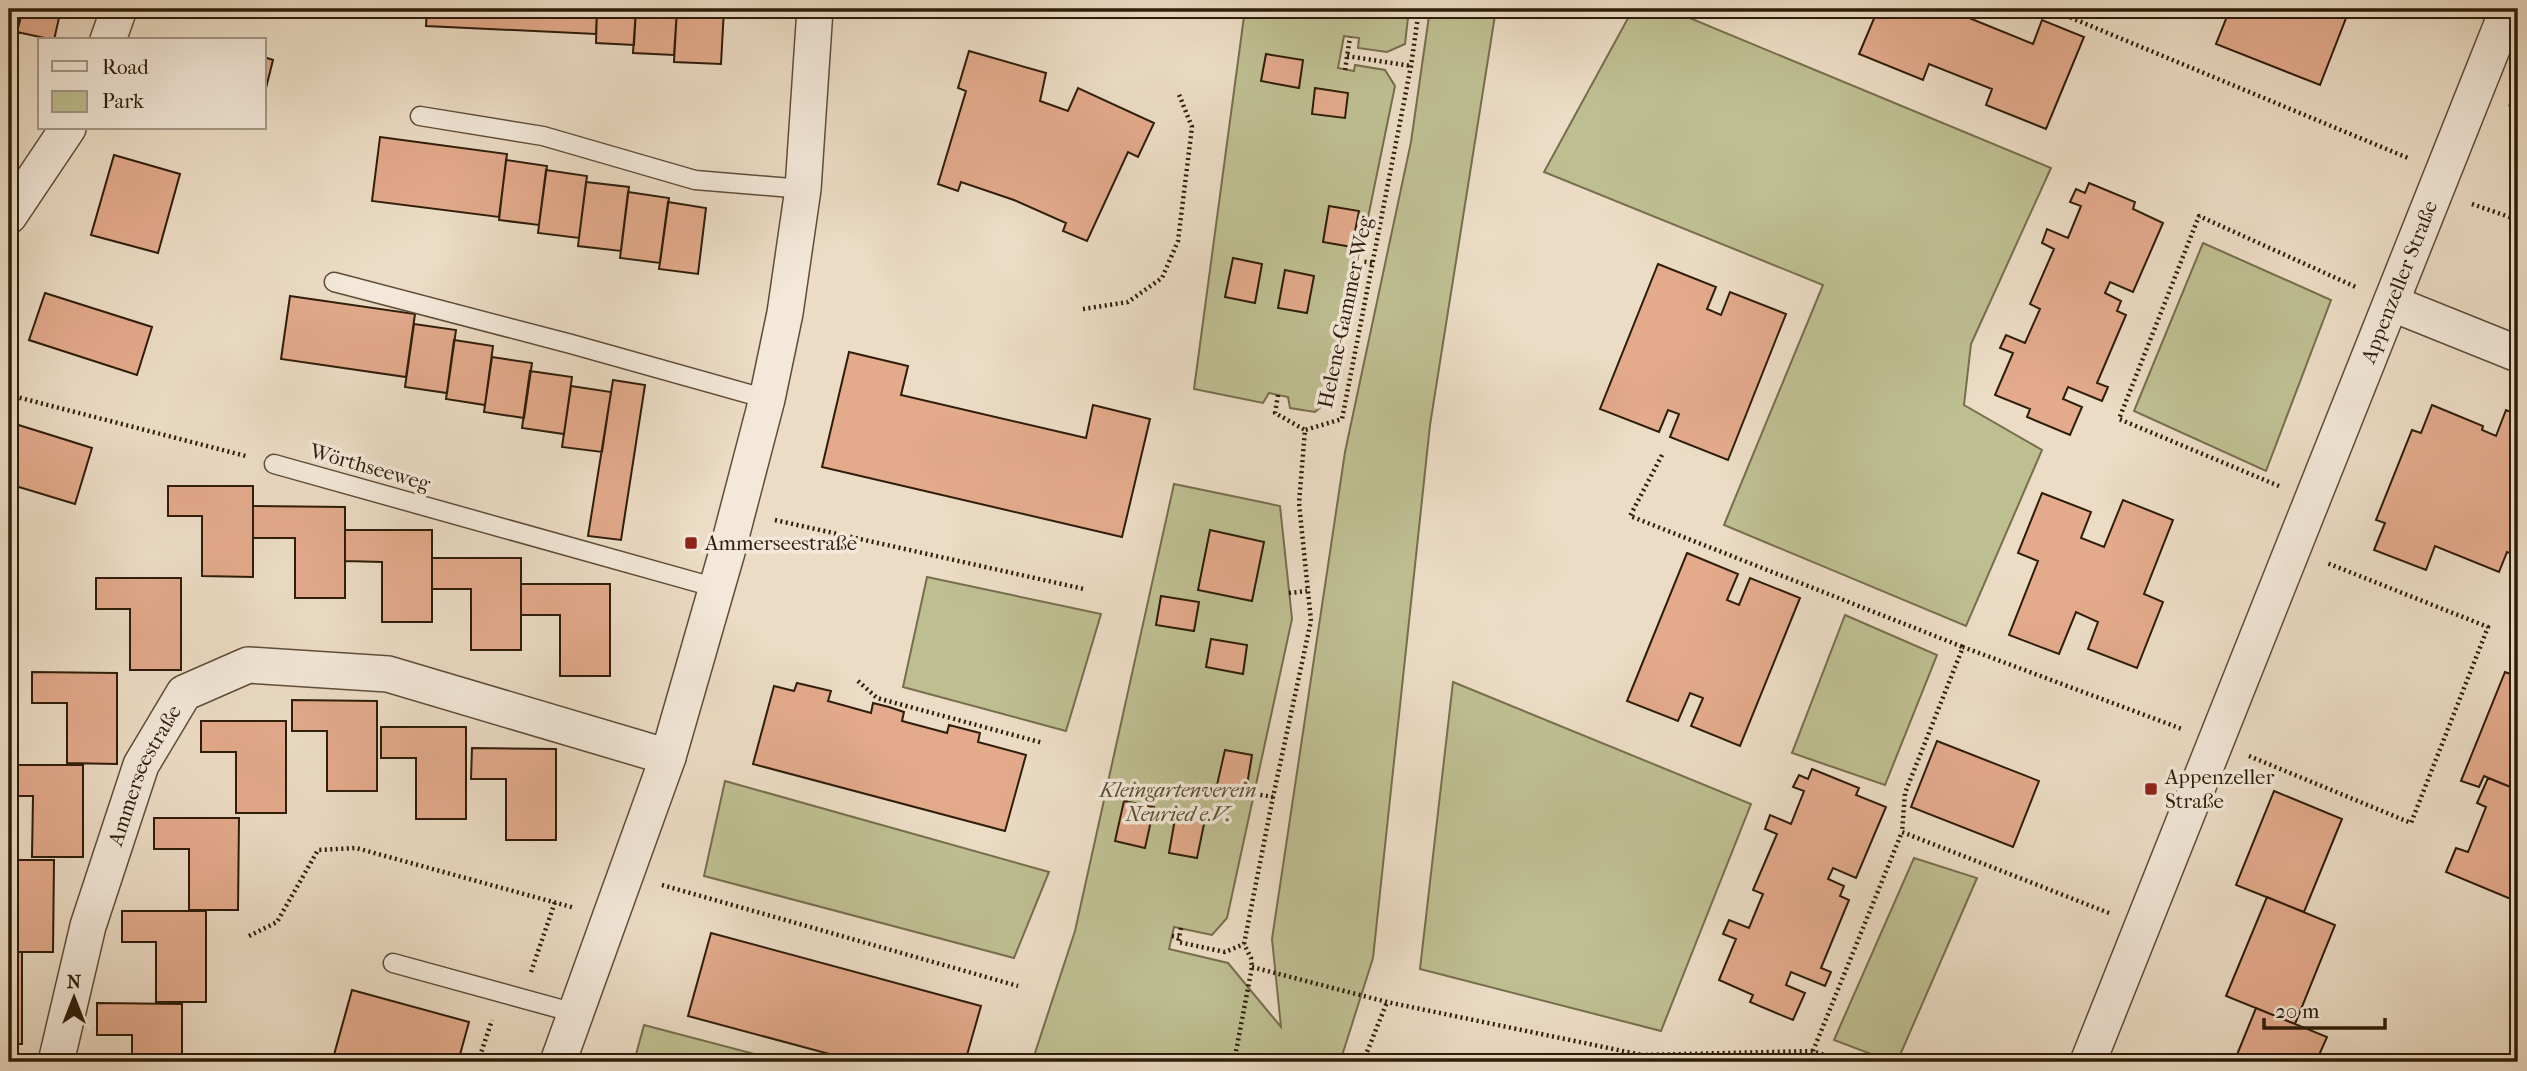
<svg xmlns="http://www.w3.org/2000/svg" width="2527" height="1071" viewBox="0 0 2527 1071" font-family="'IM FELL French Canon',serif">
<style>
.green{fill:#bebf91;stroke:#766e4d;stroke-width:2}
.building{fill:#e3aa8c;stroke:#2e1d09;stroke-width:2}
.lines{fill:none;stroke-linecap:round;stroke-linejoin:round}
.lane-casing{stroke:#5e4d38;stroke-width:21}
.street-casing{stroke:#5e4d38;stroke-width:38}
.path{stroke:#2e1d09;stroke-width:4.5;stroke-dasharray:2 3.5;stroke-linecap:butt}
.lane{stroke:#f3e8d9;stroke-width:18}
.street{stroke:#f3e8d9;stroke-width:35}
.poi-dot{fill:#8f2418;stroke:#f3e8d9;stroke-width:2.5}
.labels{text-anchor:middle;dominant-baseline:central;stroke-width:7;stroke-linejoin:round;paint-order:stroke}
.street-label{font-size:21px;fill:#2e1d09;stroke:#f3e8d9}
.poi-label{font-size:21px;fill:#2e1d09;stroke:#f3e8d9;text-anchor:start}
.park-label{font-size:21px;font-style:italic;fill:#594e32;stroke:#f3e8d9}
</style>
<rect width="100%" height="100%" fill="#ecdcc5"/>
<filter id="stains"><feTurbulence type="fractalNoise" baseFrequency=".00286" numOctaves="4"/><feColorMatrix values="0 0 0 0 .2 0 0 0 0 .09 0 0 0 0 .02 0 0 0 .5 -.17"/></filter>
<radialGradient id="worn" r=".72"><stop offset=".6" stop-color="#630" stop-opacity="0"/><stop offset="1" stop-color="#630" stop-opacity=".3"/></radialGradient>
<path class="green" d="M1245,9H1409L1405,44L1387,52L1358,48L1359,38L1344,36L1338,68L1354,71L1355,65L1385,70L1395,86L1331,398L1315,412L1290,408L1288,397L1269,393L1263,403L1194,389Z
M1430,9H1496L1430,425L1373,958L1340,1062H1032L1075,931L1174,484L1280,506L1292,619L1227,918L1212,935L1174,927L1169,949L1228,963L1281,1027L1272,939L1345,452L1411,142Z
M1633,9H1668L2051,168L1971,344L1964,405L2042,450L1966,626L1724,525L1823,285L1544,172Z
M2203,243L2331,300L2266,471L2134,411Z
M927,577L1101,614L1066,731L903,687Z
M1845,615L1937,655L1885,785L1792,753Z
M1453,682L1751,804L1661,1031L1420,969Z
M725,781L1049,872L1014,958L704,876Z
M1914,858L1977,878L1897,1062H1892L1834,1040Z
M644,1025L785,1062H634Z"/>
<path class="building" d="M9,9H23L9,62Z
M23,9H61L54,40L17,32Z
M427,9H597L596,34L426,26Z
M597,9H636L634,45L596,43Z
M636,9H677L674,55L633,53Z
M677,9H724L721,64L674,62Z
M1878,9H1947L2033,44L2042,20L2084,37L2046,129L1986,105L1992,89L1929,64L1923,80L1859,54Z
M2230,9H2322L2346,18L2320,85L2216,44Z
M969,51L1046,73L1040,101L1068,111L1078,88L1154,123L1138,157L1128,152L1087,241L1063,231L1066,223L1014,200L961,182L958,191L938,184L966,91L958,88Z
M1266,54L1303,60L1299,88L1261,81Z
M264,57L273,60L266,88H264Z
M1315,88L1348,93L1345,118L1312,114Z
M380,137L507,154L499,217L372,201Z
M114,155L180,174L158,253L91,235Z
M506,160L547,166L539,225L499,220Z
M546,170L587,176L579,238L538,233Z
M586,182L629,187L621,251L578,246Z
M2089,183L2135,202L2133,209L2163,223L2133,292L2110,282L2105,293L2121,301L2117,311L2126,315L2097,383L2108,387L2102,401L2068,387L2063,399L2082,407L2070,435L2027,417L2030,409L1995,395L2013,353L2000,348L2006,335L2025,343L2040,309L2030,304L2054,249L2042,243L2047,229L2068,238L2081,206L2070,202L2076,189L2085,193Z
M628,192L669,198L660,263L620,258Z
M668,202L706,208L698,274L659,269Z
M1329,206L1359,211L1352,247L1323,242Z
M1233,258L1262,264L1255,303L1225,297Z
M1658,264L1716,287L1707,309L1721,315L1730,292L1786,314L1728,460L1670,437L1679,414L1668,410L1659,432L1600,409Z
M1285,270L1314,276L1307,313L1278,308Z
M45,293L152,327L137,375L29,340Z
M290,296L415,314L406,377L281,359Z
M414,324L456,330L447,393L405,387Z
M454,340L493,346L485,405L446,399Z
M849,352L908,366L901,395L1086,438L1093,405L1150,419L1122,537L822,467Z
M492,357L532,363L524,418L484,412Z
M530,371L572,377L564,434L522,428Z
M613,380L645,385L621,540L588,536Z
M571,386L611,392L602,452L562,447Z
M2432,405L2483,426L2482,430L2496,436L2506,410L2518,415V547L2515,555L2507,552L2499,572L2435,546L2426,570L2374,550L2385,523L2376,520L2412,430L2421,433Z
M9,422L92,448L75,504L9,484Z
M168,486H253V577L202,576V516H168Z
M2042,493L2091,512L2081,538L2104,547L2123,500L2173,520L2144,594L2163,602L2137,668L2088,649L2098,622L2076,612L2059,654L2009,635L2038,561L2018,553Z
M253,506L345,507V598H295V538H253Z
M345,530H432V622H382V562L345,561Z
M1210,530L1264,542L1252,601L1198,590Z
M1687,553L1738,574L1727,600L1739,605L1750,578L1800,598L1740,746L1691,726L1703,698L1690,693L1678,721L1627,701Z
M432,558H521V650H471V589H432Z
M96,578H181V670H130V609H96Z
M521,584H610V676H560V615H521Z
M1161,596L1199,602L1194,631L1156,625Z
M1211,639L1247,645L1243,674L1206,667Z
M32,672L117,673V764L67,763V703H32Z
M2505,672L2518,677V790L2484,776L2479,787L2461,781Z
M797,683L831,691L828,701L871,713L873,703L889,707L904,712L902,721L947,733L949,725L980,733L978,742L1026,755L1005,831L753,764L774,686L794,691Z
M292,700L377,701V791H327V731H292Z
M201,721H286V813H236V752H201Z
M381,727H466V819H416V758H381Z
M1937,741L2039,781L2013,847L1911,807Z
M472,748L556,749V840H506V779H471Z
M1225,750L1252,755L1246,791L1217,785Z
M9,765H83V857H32L33,796H9Z
M1812,769L1859,788L1856,795L1886,807L1856,878L1833,868L1828,879L1844,886L1840,896L1849,900L1821,968L1831,972L1825,986L1791,972L1786,985L1805,993L1793,1020L1750,1002L1753,995L1719,980L1736,939L1723,934L1729,920L1749,928L1763,894L1753,890L1777,834L1765,829L1770,815L1791,824L1804,791L1793,787L1799,775L1808,779Z
M2488,778L2518,790V902L2446,872L2456,848L2468,852L2486,807L2477,803Z
M2274,791L2342,819L2304,912L2236,885Z
M1124,801L1154,807L1145,848L1115,841Z
M1176,813L1205,819L1197,858L1169,853Z
M154,818H239L238,910H189V849H154Z
M9,860H54L53,952H9Z
M2267,897L2335,925L2295,1024L2226,996Z
M122,911H206V1002H156V942H122Z
M711,933L981,1006L965,1062H859L688,1016Z
M9,952H22V1044H9Z
M352,990L469,1022L458,1062H332Z
M97,1003L182,1004V1062H132V1035H97Z
M2256,1008L2327,1037L2316,1062H2234Z"/>
<g class="lines">
<defs>
<path id="lane" d="M420,116L543,136L695,180L803,189
M334,282L571,344L767,399
M274,464L717,588
M393,963L575,1013"/>
<g id="street">
<path d="M108,40L119,9"/>
<path d="M9,216L68,128"/>
<path d="M2391,303L2518,354"/>
<path id="s1" d="M56,1062L88,926L141,765L184,693L248,665L388,674L668,757"/>
<path d="M558,1062L668,757L727,552L767,399L785,313L803,189L815,9"/>
<path id="s2" d="M2088,1062L2508,9"/>
</g>
</defs>
<use href="#lane" class="lane-casing"/>
<use href="#street" class="street-casing"/>
<path class="path" d="M2050,9L2408,158
M1347,56L1411,66
M1345,70L1350,37
M2509,104L2518,107
M2472,204L2518,220
M1359,261L1373,263
M1083,309L1128,302L1162,278L1178,241L1192,127L1178,92
M9,395L246,456
M1278,395L1275,413L1305,430
M1662,455L1630,516L1963,647
M2279,486L2119,419L2199,216L2358,288
M775,520L1084,589
M1289,593L1307,591
M858,681L877,698L1043,743
M2249,756L2411,823L2488,627L2327,563
M1255,794L1273,797
M662,885L1018,986
M2109,913L1902,832L1905,793L1963,647L2182,729
M1181,928L1178,942L1225,952L1244,944
M249,936L277,922L318,850L356,848L575,908
M1172,936L1179,937
M1244,944L1273,797L1311,621L1299,503L1305,430L1342,419L1411,66L1419,9
M1252,967L1387,1002L1642,1055
M531,972L555,902
M1813,1051L1902,832
M478,1062L492,1020
M1234,1062L1252,967L1251,958L1244,944
M1363,1062L1387,1002
M1640,1062L1642,1055L1813,1051L1843,1062"/>
<use href="#lane" class="lane"/>
<use href="#street" class="street"/>
</g>
<g class="poi-dot">
<rect x="684" y="536" width="14" height="14" rx="3.5"/>
<rect x="2144" y="782" width="14" height="14" rx="3.5"/>
</g>
<g class="labels">
<g class="street-label">
<text stroke="none"><textPath href="#s2" startOffset="840">Appenzeller Straße</textPath></text>
<text transform="translate(1345 312) rotate(-78)">Helene-Gammer-Weg</text>
<text transform="translate(370 467) rotate(16)">Wörthseeweg</text>
<text stroke="none"><textPath href="#s1" startOffset="301">Ammerseestraße</textPath></text>
</g>
<g class="poi-label">
<text x="705" y="543">Ammerseestraße</text>
<text x="2165" y="777">Appenzeller<tspan x="2165" dy="24">Straße</tspan></text>
</g>
<g class="park-label">
<text x="1178" y="790">Kleingartenverein<tspan x="1178" dy="24">Neuried e.V.</tspan></text>
</g>
</g>
<rect width="2527" height="1071" fill="none" stroke="#ecdcc5" stroke-width="35"/>
<rect x="10" y="10" width="2506" height="1050" fill="none" stroke="#2e1d09" stroke-width="3.5"/>
<rect x="18" y="18" width="2492" height="1036" fill="none" stroke="#2e1d09" stroke-width="2"/>
<rect x="38" y="38" width="228" height="91" fill="#f3e8d9" stroke="#a49786" stroke-width="2"/>
<rect x="52" y="61" width="35" height="10" fill="#f3e8d9" stroke="#a49786" stroke-width="2"/>
<text x="102" y="74" font-size="21" fill="#2e1d09">Road</text>
<rect x="52" y="91" width="35" height="21" fill="#bebf91" stroke="#a49786" stroke-width="2"/>
<text x="102" y="108" font-size="21" fill="#2e1d09">Park</text>
<g transform="translate(74 998)" stroke="#f3e8d9" stroke-width="5" paint-order="stroke">
<path d="M0-5L12 26L0 18L-12 26Z" fill="#2e1d09"/>
<text y="-10" font-size="19" font-weight="bold" text-anchor="middle" fill="#2e1d09">N</text>
</g>
<path d="M2264 1018v10h121v-10" fill="none" stroke="#2e1d09" stroke-width="3.5"/>
<text x="2275" y="1018" font-size="21" fill="#2e1d09" stroke="#f3e8d9" stroke-width="5" paint-order="stroke">20 m</text>
<rect width="100%" height="100%" filter="url(#stains)"/>
<rect width="100%" height="100%" fill="url(#worn)"/>
</svg>
